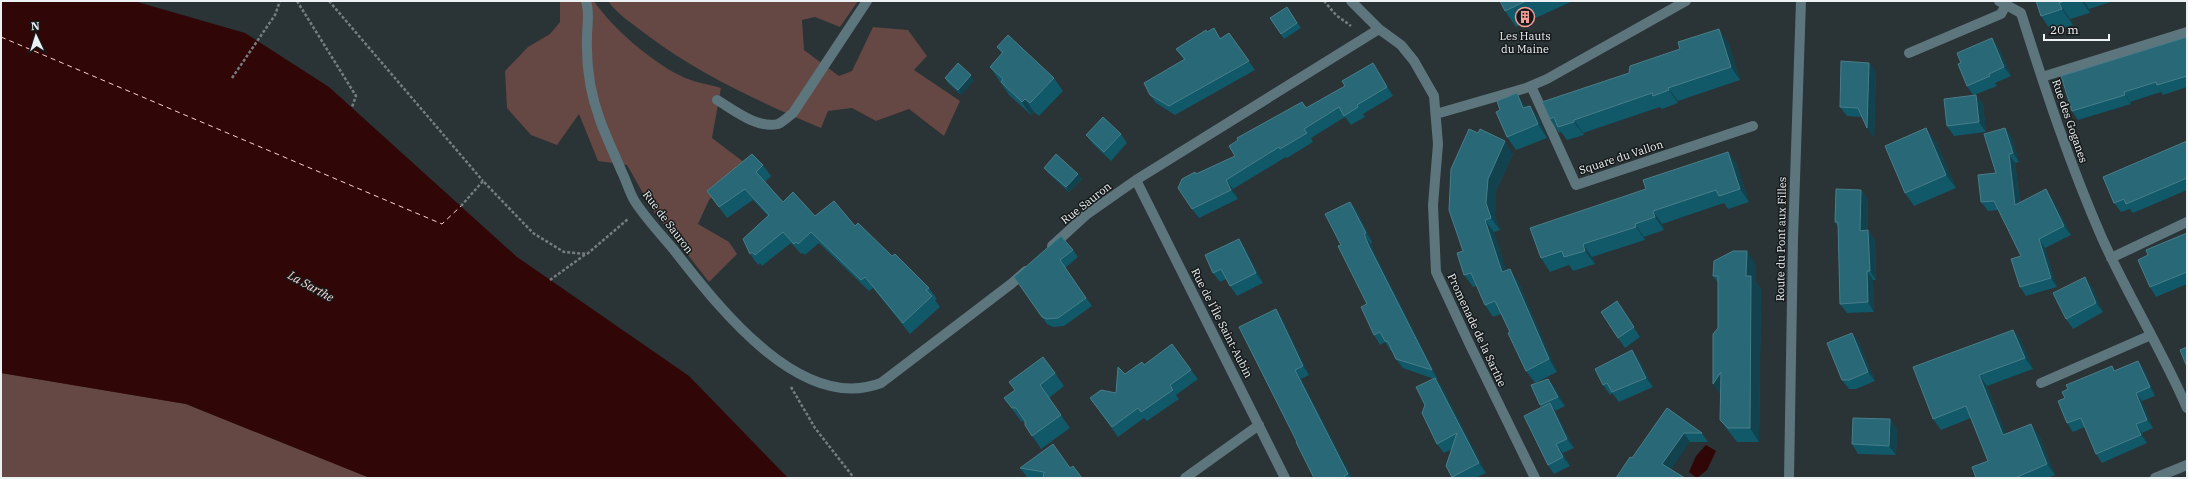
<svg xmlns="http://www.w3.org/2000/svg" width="2188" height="479" viewBox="0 0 2188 479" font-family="'IBM Plex Serif',serif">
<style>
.green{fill:#654744}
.water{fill:#310606}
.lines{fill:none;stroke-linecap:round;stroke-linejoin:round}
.ferry{stroke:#f9d6d2;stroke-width:1;stroke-dasharray:5 4;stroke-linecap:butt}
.path{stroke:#767d7f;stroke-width:2.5;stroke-dasharray:3 2;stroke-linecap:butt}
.minor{stroke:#5d757d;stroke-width:10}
.wall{fill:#115868}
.shaded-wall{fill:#11424d}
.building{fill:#296876;stroke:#487e8a}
.labels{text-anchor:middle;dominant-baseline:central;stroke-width:3;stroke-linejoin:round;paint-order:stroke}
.poi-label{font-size:11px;fill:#ecf1f3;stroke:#161a1b}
.street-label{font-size:11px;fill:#ecf1f3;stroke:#161a1b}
.water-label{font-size:12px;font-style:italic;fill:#f9d6d2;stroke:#161a1b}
</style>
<rect width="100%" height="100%" fill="#2a3335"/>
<path class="green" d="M560,1H594C612,28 651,61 679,75C692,82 708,84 721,88L712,138L745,163L709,200L698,224L729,242L737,254L709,282L652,209L627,165L598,161L579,114L557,145L531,135L507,108L505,71L528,47L550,34L560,22Z
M608,1H858L840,27L815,17L802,20L804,50L839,76L852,71L873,27L908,30L927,56L914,70L960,101L944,136L909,109L876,121L852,108L828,111L821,128C760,102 700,75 647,35C633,24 618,15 608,1Z
M1,373L186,404L370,478H1Z"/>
<path class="water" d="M1,1H134L245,33L329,87L517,257L689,376L788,478H370L186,404L1,373Z
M1706,445L1716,451L1707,470L1697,478L1689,472L1696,456Z"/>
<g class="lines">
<path class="ferry" d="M1,37L442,224L461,206"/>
<path class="path" d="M297,1L356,96L352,107
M329,1L483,181
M1324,1L1336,15L1351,26
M232,78L275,15L280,1
M461,206L483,181L533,233L564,252L587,254L628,219
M550,280L586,254
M791,387L815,428L854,478"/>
<path class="minor" d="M586,1C590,14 587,24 587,37C586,65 590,93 600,120C606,137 614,153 621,170C626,180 629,191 634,200C645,218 661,234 674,250C717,305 800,414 881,383L1011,284L1026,271
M1351,1L1379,29L1401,45L1414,61L1434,96L1438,144L1433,205L1436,272L1469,343L1535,478
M1999,1L2021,13C2045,89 2070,165 2102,238C2128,296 2162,350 2187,408
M1909,53L2001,14L2006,5
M2042,77L2187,32
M1531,86L1576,185L1753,126
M717,100C734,110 757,129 778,124C783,122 789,116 793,113L867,1
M1436,114L1526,88L1547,79L1686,1
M1136,180L1285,478
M1052,246L1086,215L1136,180L1379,29
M2111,258L2187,222
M2041,383L2151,335
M1185,478L1259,425
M1789,478L1793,239L1801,1
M2155,478L2187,465"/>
</g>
<path class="wall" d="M1500,1H1573L1516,27L1505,11Z
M2036,1H2114L2089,9L2090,13L2070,19L2073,25L2052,32L2041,16Z
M1287,7L1301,28L1284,39L1270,18Z
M1207,32L1220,38L1229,33L1255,70L1175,115L1156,103L1150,95L1184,60L1176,49Z
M2187,37V87L2163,95L2161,92L2130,102L2131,104L2078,120L2072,111Z
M1728,42L1740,80L1678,101V103L1662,109L1660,107L1583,133L1584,135L1567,140L1561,132L1559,133L1550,119Z
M997,47L1054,78L1063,91L1039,116L1034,112L1031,115L1009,95L990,67L1002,54Z
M1999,48L2011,76L1995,83L1997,86L1974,95L1983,104L1986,132L1954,136L1947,126L1973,95L1967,86Z
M1869,63L1876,72L1874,138L1862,117L1847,116L1840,107Z
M1379,72L1393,96L1363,114L1365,117L1351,125L1345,117L1311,138L1313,142L1287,158L1286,157L1233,189L1238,199L1199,218L1192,209L1195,172L1197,174L1235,156L1302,102L1307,108Z
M945,78L974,80L961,95L948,83Z
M1530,106L1539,119L1547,138L1516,150L1507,137L1500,110L1526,107Z
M1478,133L1513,154L1496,191L1495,216L1500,230L1494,232L1506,270L1518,281L1557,372L1535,383L1526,371L1510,332L1501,314L1493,317L1485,305L1477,286L1473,287L1464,275L1463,251Z
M1121,134L1127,143L1111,161L1093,144L1086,135Z
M2012,137L2019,162L2015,163L2020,202L2052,198L2071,235L2045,248L2057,287L2026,296L2020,287L2021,256L1999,210L1988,211L1981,202L1996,173Z
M2187,141V190L2133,213L2130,209L2121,212L2114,203Z
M1936,142L1956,188L1914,206L1905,193Z
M1728,152L1737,165L1749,202L1728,209L1724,203L1662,224L1664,230L1644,237L1645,240L1592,257L1595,264L1573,271L1569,265L1550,272L1541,258L1646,189Z
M763,165L771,176L765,182L783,202L815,216L855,226L892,256L929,288L937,299L935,300L940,307L910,334L873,288L869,291L819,243L805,255L803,253L801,254L791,243L762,266L760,263L758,265L750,254L768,216L753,200L727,218L707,191Z
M1044,168L1078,174L1082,179L1069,192L1048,173Z
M1861,190L1868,199L1867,231L1868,230L1875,240L1876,280H1873L1874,312L1847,313L1840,304L1838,227L1835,222Z
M1350,202L1357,211L1372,242L1371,244L1376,256L1438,380L1436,379L1442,387L1486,473L1475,478H1452L1446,466L1452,449L1444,453L1437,444L1434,379L1403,368L1396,359L1392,351H1391L1385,342L1380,345L1374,335L1367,304L1341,245Z
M2187,233V284L2156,297L2150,287L2148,255Z
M1245,248L1263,283L1237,296L1230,286L1226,279L1220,282L1213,273Z
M1073,250L1078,257L1065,268L1092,306L1064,326L1053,327L1047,324L1014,277Z
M1756,264V282L1761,289L1759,442H1737L1730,433L1720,420L1721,395L1713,384L1718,328V283L1713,276Z
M2092,287L2103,312L2073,329L2066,319Z
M1623,310L1640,337L1625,348L1618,338Z
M1282,318L1309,375L1301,379L1352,478H1314Z
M2013,330L2021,340L2033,369L1987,386L2006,434L2039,435L2055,475L2048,478H1976L1988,461L1971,418L1941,430L1933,419Z
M1859,342L1875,381L1856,389H1849L1842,380Z
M1639,360L1653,387L1619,402L1612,393L1610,395L1603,385Z
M2138,361L2144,369L2155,396L2142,401L2153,428L2142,433L2147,443L2102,463L2096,454L2085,427L2073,432L2067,423L2065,398L2068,389L2112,366L2115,371Z
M1144,365L1191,370L1198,379L1176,395L1179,399L1147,421L1144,418L1118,437L1090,398L1116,393L1125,374Z
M1055,373L1064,386L1049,398L1070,428L1041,449L1025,425V422L1021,421L1004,398Z
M1548,379L1555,388L1565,406L1555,411L1574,448L1563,453L1570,466L1554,474L1548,465L1541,407L1540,405Z
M1667,408L1702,433L1708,442H1690L1616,478L1632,458Z
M1890,419L1897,429L1896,455L1858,454L1852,444Z
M1020,468H1070L1082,478H1033L1027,477Z"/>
<path class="shaded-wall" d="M2082,1H2084L2089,9L2090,13Z
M2059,3L2070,19L2073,25L2062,9Z
M1719,29L1728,42L1740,80L1731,67Z
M1992,38L1999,48L2011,76L2004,67Z
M1373,63L1379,72L1393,96L1387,87Z
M1869,63L1876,72L1874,138L1867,128Z
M971,75L974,80L961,95L958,90Z
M1668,88L1678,101V103L1669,90Z
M2124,92L2130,102L2131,104L2125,95Z
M1517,93L1526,107L1532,122L1523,108Z
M1976,95L1983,104L1986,132L1979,122Z
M1025,99L1034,112L1031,115L1022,102Z
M1530,106L1539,119L1547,138L1538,124Z
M1574,120L1583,133L1584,135L1574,122Z
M1926,128L1936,142L1956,188L1946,175Z
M2005,128L2012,137L2019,162L2013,153Z
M1505,141L1513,154L1496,191L1495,216L1500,230L1491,218L1486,203L1488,179Z
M1728,152L1737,165L1749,202L1740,189Z
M2009,154L2015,163L2021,214L2015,205Z
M1078,174L1082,179L1069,192L1066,187Z
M1226,180L1233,189L1238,199L1231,190Z
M2046,189L2052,198L2071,235L2064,226Z
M1861,190L1868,199L1866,241L1860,231Z
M1350,202L1357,211L1372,242L1366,233Z
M1653,211L1662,224L1664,230L1655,217Z
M1485,220L1494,232L1511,284L1502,272Z
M1635,224L1644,237L1645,240L1636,227Z
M1868,230L1875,240L1876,280L1870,271Z
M1364,234L1371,244L1376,256L1438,380L1432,370L1369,246Z
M1239,239L1245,248L1263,283L1256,273Z
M2039,239L2045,248L2057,287L2051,278Z
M1583,244L1592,257L1595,264L1585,251Z
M1747,251L1756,264V282L1761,289L1759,442L1750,428L1746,276Z
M1510,269L1518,281L1557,372L1549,359Z
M1867,271L1873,280L1874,312L1868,302Z
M2085,277L2092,287L2103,312L2096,303Z
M1276,309L1282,318L1309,375L1303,366Z
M2013,330L2021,340L2033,369L2025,358Z
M1852,333L1859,342L1875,381L1868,372Z
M1632,350L1639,360L1653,387L1646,378Z
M2138,361L2144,369L2155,396L2150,387Z
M1295,370L1301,379L1352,478H1350L1348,474Z
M1721,372L1722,397L1713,384Z
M1979,375L1987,386L2011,446L2003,435Z
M1435,378L1442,387L1486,473L1479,463Z
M1548,379L1555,388L1565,406L1558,397Z
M2136,393L2142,401L2153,428L2147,420Z
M1550,403L1556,412L1574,448L1567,439Z
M1890,419L1897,429L1896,455L1889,446Z
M2031,424L2039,435L2055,475L2047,464Z
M2136,424L2142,433L2147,443L2141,435Z
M1684,433L1690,442L1669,473L1662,464Z
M1556,444L1563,453L1570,466L1563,457Z"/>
<path class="building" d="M1500,1H1526L1505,11Z
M2036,1H2064L2059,3L2062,9L2041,16Z
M1287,7L1297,23L1281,34L1270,18Z
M1214,28L1220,39L1229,33L1249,61L1169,106L1150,95L1144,83L1185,59L1176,49L1206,30L1207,32Z
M1719,29L1731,67L1668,88L1669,90L1653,96L1652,93L1574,120V122L1558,127L1554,117L1550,119L1542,102L1629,73L1630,66L1680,49L1678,42Z
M1008,35L1054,78L1030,103L1025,99L1022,102L1001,82L1003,79L990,67L1003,52L997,47Z
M2187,37V76L2157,85L2156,82L2124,92L2125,95L2072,111L2061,76Z
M1992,38L2004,67L1989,74L1990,76L1967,86L1958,64L1961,63L1957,53Z
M1841,61L1869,63L1867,128L1858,108L1840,107Z
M958,63L971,75L958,90L945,78Z
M1373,63L1387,87L1357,105L1358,107L1344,116L1339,107L1304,129L1307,133L1280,149L1279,147L1226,180L1231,190L1192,209L1178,188L1182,179L1195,172L1196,174L1235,156L1229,146L1238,140L1237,138L1302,102L1306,108L1345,86L1342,81Z
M1517,93L1523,108L1530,106L1538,124L1507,137L1496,112L1500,110L1497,101Z
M1976,95L1979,122L1947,126L1944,99Z
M1103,117L1121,134L1104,152L1086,135Z
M1926,128L1946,175L1905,193L1885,146Z
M2005,128L2013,153L2009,154L2015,205L2046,189L2064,226L2039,239L2051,278L2020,287L2011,259L2021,256L1994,201L1981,202L1978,175L1996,173L1984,134Z
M1469,129L1478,133L1480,129L1505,141L1488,179L1486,203L1491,218L1485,220L1502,272L1510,269L1549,359L1526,371L1508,333L1510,332L1495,301L1485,305L1471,273L1464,275L1457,253L1463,251L1449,210L1451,169Z
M2187,141V178L2126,204L2124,199L2114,203L2103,177Z
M1728,152L1740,189L1719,196L1716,190L1653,211L1655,217L1635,224L1636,227L1583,244L1585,251L1564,257L1562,251L1541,258L1530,228L1646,189L1643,180Z
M752,154L763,165L756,172L783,202L793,192L815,216L834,201L855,226L858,223L892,256L895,254L929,288L926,290L932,296L903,323L865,277L861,280L811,232L798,244L796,242L794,244L783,232L755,255L752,252L750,254L743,239L769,215L745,189L719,207L707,191Z
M1056,154L1078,174L1066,187L1044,168Z
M1836,189L1861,190L1860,231L1868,230L1870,271H1867L1868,302L1840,304L1838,222H1835Z
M1350,202L1366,233L1364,234L1369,246L1432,370L1396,359L1388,342L1385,341L1380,332L1374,335L1361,307L1367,304L1338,246L1341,245L1325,214Z
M2187,233V272L2150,287L2138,260L2148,255L2146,250Z
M1061,236L1073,250L1060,260L1086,298L1058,318L1047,319L1042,317L1014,277Z
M1239,239L1256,273L1230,286L1221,269L1213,273L1205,255Z
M1733,251H1747L1746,276H1751L1750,428H1728L1720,420L1721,372L1713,384V334L1718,328V276H1713L1714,261Z
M2085,277L2096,303L2066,319L2053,293Z
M1617,301L1634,327L1618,338L1601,312Z
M1276,309L1303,366L1295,370L1348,474L1344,476L1345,478H1314L1296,442H1297L1239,327Z
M2013,330L2025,358L1979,375L2003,435L2031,424L2047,464L2015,478H1976L1972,467L1988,461L1966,406L1933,419L1913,367Z
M1852,333L1868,372L1849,380H1842L1827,343Z
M1172,344L1191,370L1170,385L1173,390L1141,412L1138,408L1112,427L1090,398L1101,390L1116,393L1118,367L1125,374L1142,362L1144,365Z
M2187,347V367L2180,350Z
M1632,350L1646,378L1612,392L1607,383L1603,385L1595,369Z
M1043,357L1055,373L1040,385L1061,415L1032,436L1025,425V421L1016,408H1012L1004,398L1015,390L1009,382Z
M2138,361L2150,387L2136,393L2147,420L2136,424L2141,435L2096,454L2081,418L2067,423L2058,401L2065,398L2062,392L2068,389L2066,385L2112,366L2114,371Z
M1435,378L1479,463L1452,477L1446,466L1457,433L1437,444L1422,413L1425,405L1416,387Z
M1548,379L1558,397L1540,405L1531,385Z
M1550,403L1567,439L1556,444L1563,457L1548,465L1524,416Z
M1667,408L1702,433H1684L1662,464L1685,478H1616L1630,457L1632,458Z
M1853,418L1890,419L1889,446L1852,444Z
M1053,444L1070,468L1073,466L1082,478H1043L1044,472L1020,468Z"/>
<defs>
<symbol id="building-ring" viewBox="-11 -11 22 22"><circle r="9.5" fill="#161a1b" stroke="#f59c94" stroke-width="1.5"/><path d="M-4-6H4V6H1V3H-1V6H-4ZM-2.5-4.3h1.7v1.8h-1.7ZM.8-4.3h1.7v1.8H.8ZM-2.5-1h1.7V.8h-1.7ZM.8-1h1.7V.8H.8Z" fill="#f59c94"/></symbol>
</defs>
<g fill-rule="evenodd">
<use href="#building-ring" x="1514" y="6" width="22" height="22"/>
</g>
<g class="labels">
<g class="poi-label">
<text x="1525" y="36">Les Hauts<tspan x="1525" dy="13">du Maine</tspan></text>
</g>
<g class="street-label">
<text transform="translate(2070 121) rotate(71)">Rue des Goganes</text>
<text transform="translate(1621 157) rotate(-18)">Square du Vallon</text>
<text transform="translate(1086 203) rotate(-38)">Rue Sauron</text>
<text transform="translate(668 222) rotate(53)">Rue de Sauron</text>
<text transform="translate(1781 239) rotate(-89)">Route du Pont aux Filles</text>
<text transform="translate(1222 323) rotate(63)">Rue de l'Île Saint-Aubin</text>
<text transform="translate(1477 330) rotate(65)">Promenade de la Sarthe</text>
</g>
<g class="water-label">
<text transform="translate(311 286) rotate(29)">La Sarthe</text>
</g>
</g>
<rect width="2188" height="479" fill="none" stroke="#ecf1f3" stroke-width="4"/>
<g transform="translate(36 36) rotate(356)" stroke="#161a1b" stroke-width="3" paint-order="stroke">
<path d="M0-3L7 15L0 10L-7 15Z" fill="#ecf1f3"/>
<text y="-6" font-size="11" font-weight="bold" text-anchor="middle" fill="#ecf1f3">N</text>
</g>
<path d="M2044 34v6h65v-6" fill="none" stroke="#ecf1f3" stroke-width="2"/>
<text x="2050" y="34" font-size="12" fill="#ecf1f3" stroke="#161a1b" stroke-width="3" paint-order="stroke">20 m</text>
</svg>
